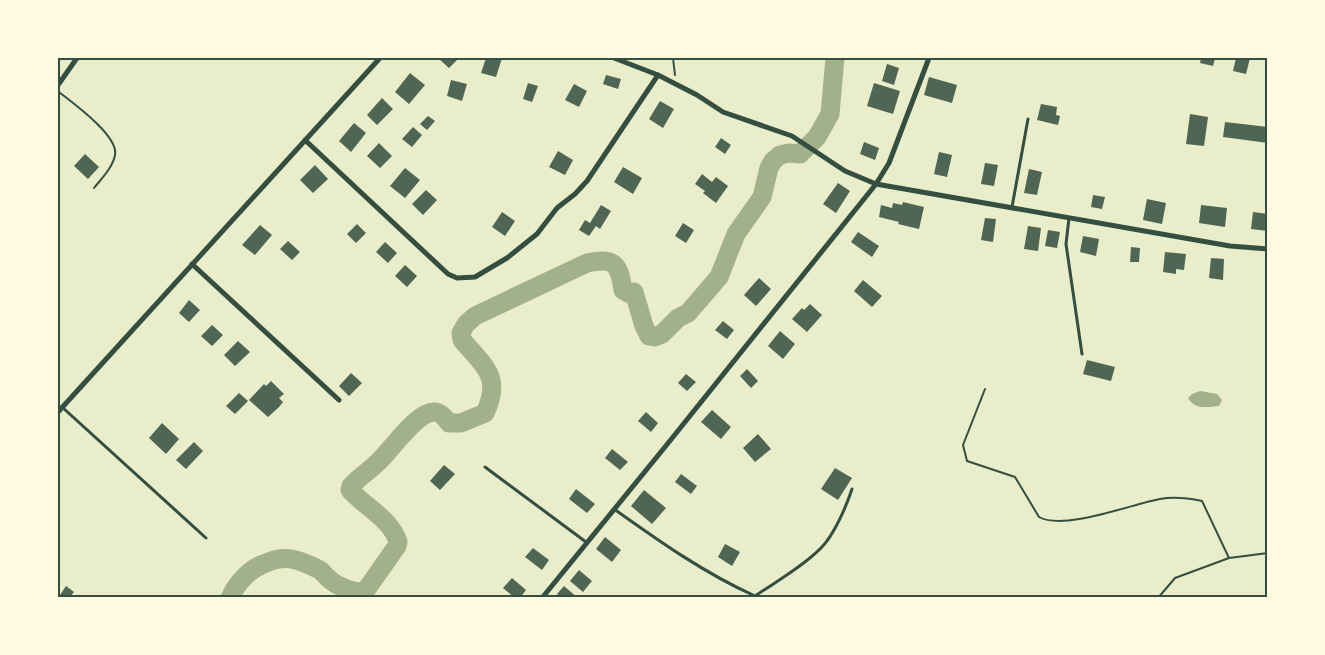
<svg xmlns="http://www.w3.org/2000/svg" width="1325" height="655" viewBox="0 0 1325 655" font-family="Overpass,sans-serif">
<style>
.water{fill:#a3b18a}
.lines{fill:none;stroke-linecap:round;stroke-linejoin:round}
.river{stroke:#a3b18a;stroke-width:19}
.building{fill:#4f6655}
.path{stroke:#344e41;stroke-width:2}
.service{stroke:#344e41;stroke-width:3}
.minor{stroke:#344e41;stroke-width:5}
.neatline{fill:none;stroke:#344e41;stroke-width:2}
</style>
<rect width="100%" height="100%" fill="#e9edc9"/>
<path class="water" d="M1200,391L1217,394L1222,400L1219,406C1207,407 1195,410 1188,398L1192,394Z"/>
<g class="lines">
<path class="river" d="M230,598C236,584 248,571 261,565C271,561 280,557 291,559C300,560 312,566 320,570C323,572 325,576 328,578C335,585 357,596 366,590L397,546L398,542C392,520 365,507 350,490L351,486C359,477 369,471 377,463C391,451 416,412 434,412C441,412 445,418 449,423H461L485,413C502,377 485,367 462,340L461,333L466,324L475,316L587,263C615,257 619,264 623,290L628,293L634,292L644,326L649,336L655,337L662,334L678,318L688,313L719,277L736,234L762,197L769,168L773,161L780,155L789,153L800,154L817,137L830,114L835,58"/>
</g>
<path class="building" d="M440,58H459L449,68L439,59Z
M486,58H502L496,77L481,73Z
M1201,58H1215L1213,66L1200,63Z
M1236,58H1250L1246,74L1233,71Z
M887,64L899,68L894,85L882,81Z
M410,73L425,85L409,104L395,92Z
M606,75L621,79L618,89L603,84Z
M929,77L957,85L952,103L924,95Z
M451,80L467,84L462,101L447,96Z
M528,83L538,86L532,102L523,99Z
M874,83L900,91L893,114L867,106Z
M574,84L587,91L579,107L565,100Z
M382,98L393,109L377,125L367,115Z
M660,101L674,109L663,128L649,119Z
M1041,104L1057,107L1056,115L1060,116L1058,125L1037,120Z
M1190,114L1208,117L1204,146L1186,144Z
M428,116L435,121L427,130L420,124Z
M1225,122L1268,127V143L1223,137Z
M354,123L366,133L351,152L339,141Z
M413,127L422,135L412,147L402,139Z
M721,138L731,145L725,154L715,147Z
M864,142L879,148L875,160L860,154Z
M379,143L392,156L380,168L367,156Z
M558,151L573,160L565,175L549,167Z
M939,152L952,155L947,177L934,174Z
M85,154L99,167L88,179L74,166Z
M985,163L998,165L994,186L981,184Z
M315,165L328,179L313,193L300,180Z
M623,167L642,178L633,194L614,182Z
M405,168L420,180L405,198L390,186Z
M1029,169L1042,172L1037,195L1024,193Z
M702,174L712,182L716,177L728,186L716,203L703,193L705,191L695,184Z
M838,183L850,191L836,213L823,204Z
M426,190L437,200L423,215L412,204Z
M1093,195L1105,197L1102,209L1091,207Z
M1147,199L1166,203L1162,224L1143,220Z
M903,202L924,207L919,229L898,224L899,222L879,217L881,205L892,208L893,203L902,205Z
M601,205L611,211L600,229L596,226L589,236L579,230L585,220L590,223Z
M1201,205L1227,208L1225,227L1199,223Z
M502,212L515,221L505,236L492,227Z
M1253,212L1268,214V231L1251,229Z
M985,218L996,219L993,242L981,240Z
M683,223L694,230L686,243L675,236Z
M357,224L366,233L356,243L347,234Z
M260,225L272,235L255,255L242,245Z
M1028,226L1041,228L1038,251L1024,249Z
M1048,230L1060,232L1057,248L1045,246Z
M858,232L879,246L872,257L851,242Z
M1083,236L1099,239L1096,256L1080,252Z
M288,241L300,252L292,260L280,249Z
M385,242L397,253L388,263L376,252Z
M1131,247L1140,248L1139,262H1130Z
M1165,252L1186,254L1184,270L1176,269V274L1163,272Z
M1211,258L1224,259L1223,280L1209,278Z
M405,265L417,276L407,287L395,276Z
M759,278L771,289L756,306L744,295Z
M863,280L882,296L872,307L854,291Z
M189,300L200,310L189,322L179,313Z
M810,304L822,315L807,332L792,319L802,308L804,310Z
M723,321L734,330L727,339L715,330Z
M212,325L223,335L212,346L201,336Z
M780,331L795,344L783,359L768,346Z
M238,341L250,352L235,366L224,355Z
M1087,360L1115,367L1111,381L1083,374Z
M747,369L758,381L751,388L740,376Z
M351,373L362,383L349,396L339,386Z
M686,374L696,382L687,391L678,383Z
M271,381L284,394L279,398L283,402L279,407L268,417L249,400L264,384L266,386Z
M239,393L248,401L235,414L226,406Z
M712,410L731,427L721,439L701,422Z
M646,412L658,423L651,432L638,421Z
M162,423L179,439L166,454L149,438Z
M758,434L771,449L755,462L743,448Z
M194,442L203,451L186,469L176,460Z
M612,449L628,462L620,470L605,458Z
M444,465L455,474L440,490L430,481Z
M835,468L852,478L838,500L821,489Z
M681,474L697,486L691,494L675,482Z
M576,489L595,504L587,513L569,499Z
M644,490L666,508L652,524L631,506Z
M605,537L621,550L612,562L596,549Z
M725,544L740,552L732,566L718,557Z
M533,548L549,560L542,570L525,557Z
M579,570L592,581L583,592L570,581Z
M512,578L526,590L520,598H515L503,588Z
M66,586L74,592L69,598H58Z
M564,586L578,598H561L557,594Z"/>
<g class="lines">
<path class="path" d="M673,58L675,75
M59,92C73,103 119,136 115,155C113,167 102,178 94,188
M985,389L963,445L967,461L1015,477L1039,517C1064,531 1132,504 1160,499C1175,496 1188,498 1202,501L1229,558
M1158,598L1175,578L1229,558L1268,553"/>
<path class="service" d="M1012,207L1028,119
M1069,218L1066,244L1082,354
M62,407L206,538
M485,467L586,542
M614,509C659,541 704,573 755,596C777,581 802,567 821,548C834,535 846,507 852,489"/>
<path class="minor" d="M614,58L658,75L697,95L723,112L792,136L845,171L876,184L1230,246L1268,249
M58,85L77,58
M305,140L448,274L457,278L475,277L507,258L537,234L557,208L575,194L587,181L658,75
M192,264L339,400
M58,412L380,58
M542,598L669,442L876,184L889,163L929,58"/>
</g>
<rect width="1325" height="655" fill="none" stroke="#fefae0" stroke-width="118"/>
<rect x="59" y="59" width="1207" height="537" class="neatline"/>
</svg>
